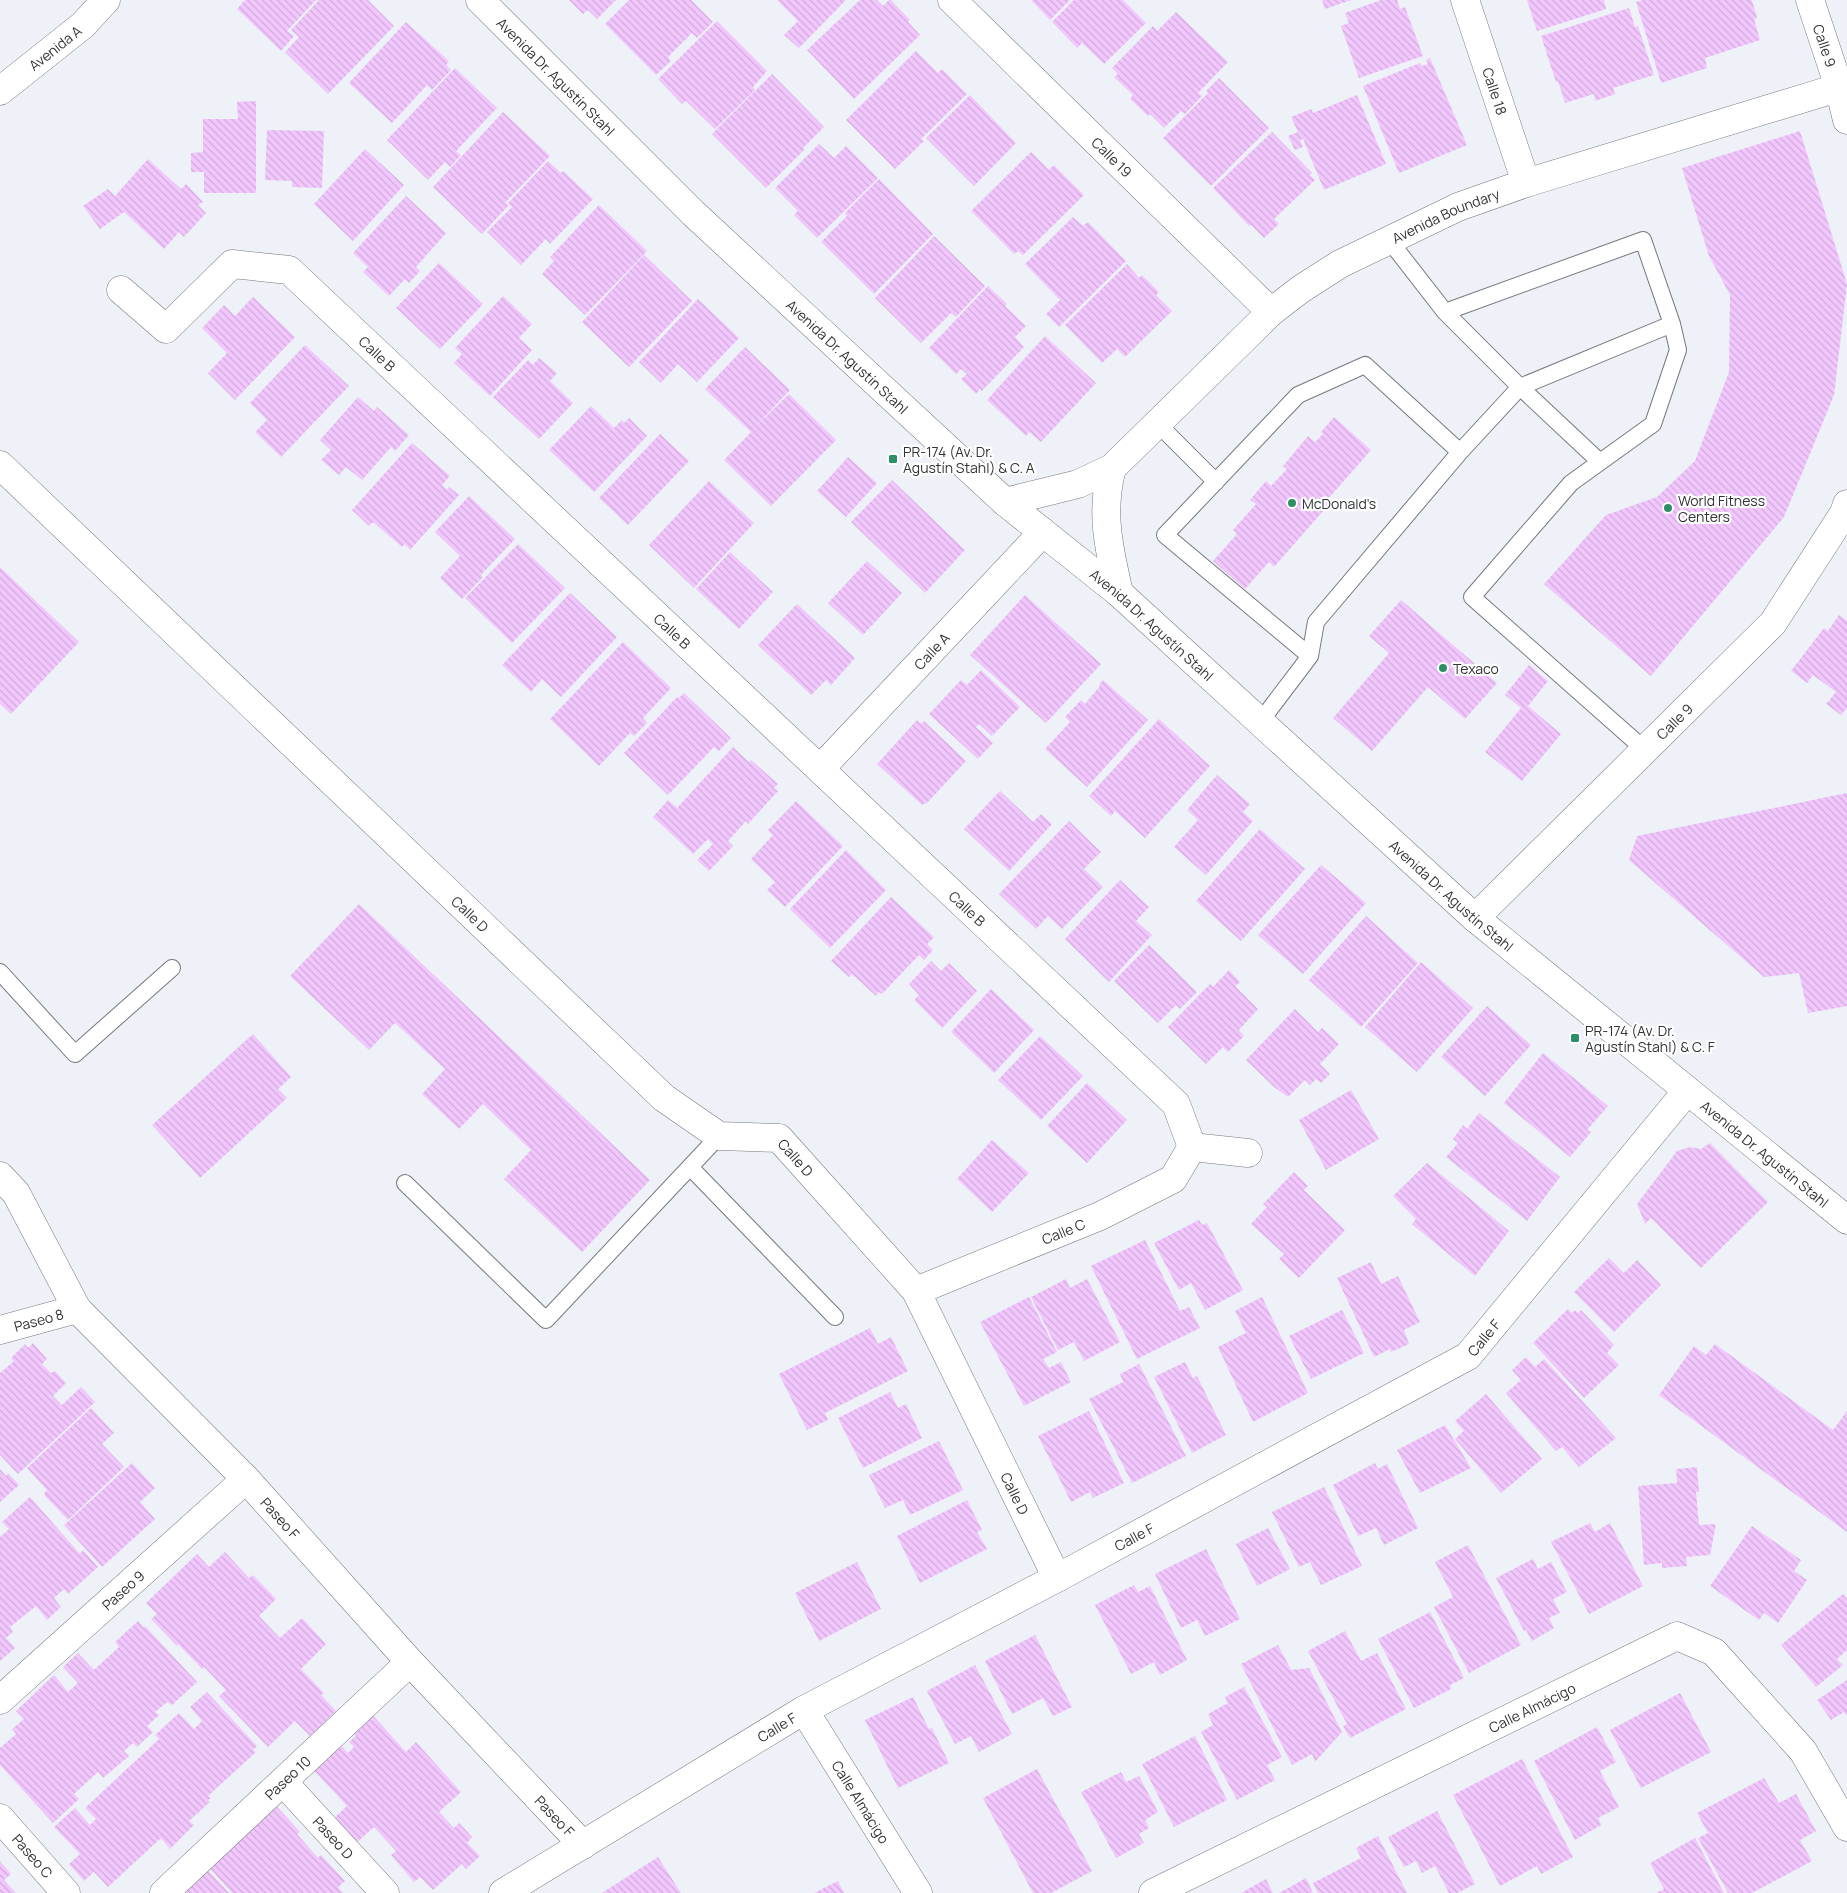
<svg xmlns="http://www.w3.org/2000/svg" width="1847" height="1893" viewBox="0 0 1847 1893" font-family="Manrope,sans-serif">
<style>
.building{fill:url(#building-back-hatch)}
.lines{fill:none;stroke-linecap:round;stroke-linejoin:round}
.service-casing{stroke:#75787d;stroke-width:18}
.minor-casing{stroke:#75787d;stroke-width:29}
.trunk-casing{stroke:#75787d;stroke-width:29}
.service{stroke:#fff;stroke-width:16}
.minor{stroke:#fff;stroke-width:28}
.trunk{stroke:#fff;stroke-width:28}
.poi-dot{fill:#2d8e67;stroke:#fefefe;stroke-width:2}
.labels{text-anchor:middle;dominant-baseline:central;stroke-width:4.5;stroke-linejoin:round;paint-order:stroke}
.street-label{font-size:14px;fill:#313335;stroke:#fefefe}
.poi-label{font-size:14px;fill:#313335;stroke:#fefefe;text-anchor:start}
</style>
<defs>
<pattern id="building-back-hatch" width="6" height="6" patternUnits="userSpaceOnUse" patternTransform="scale(1.25)"><rect width="6" height="6" fill="#f2c7fe"/><path d="M-1 5l2 2M0 0l6 6M5-1l2 2" fill="none" stroke="#d0abda"/></pattern>
</defs>
<rect width="100%" height="100%" fill="#eef1f7"/>
<path class="building" d="M245,0H316L287,31L294,36L281,51L237,9Z
M319,0H368L394,26L328,94L285,52L299,37L291,30Z
M569,0H616L597,19L588,10L583,14Z
M629,0H691L713,22L697,38L692,33L668,57L671,61L656,75L605,24Z
M777,0H846L799,48L784,35L798,21Z
M860,0H877L883,6L889,0H891L910,20L908,22L920,35L854,99L807,50Z
M1031,0H1070L1050,20Z
M1074,0H1123L1146,23L1104,64L1082,43L1077,48L1052,22Z
M1322,0H1351L1325,9Z
M1381,0H1397L1400,9L1405,7L1423,56L1359,78L1341,26L1349,23L1345,13Z
M1527,0H1604L1606,9L1537,31Z
M1643,0H1752L1757,18L1754,19L1760,40L1705,58L1707,68L1661,83L1636,2Z
M1629,8L1635,27L1638,26L1654,75L1613,88L1615,94L1595,101L1594,94L1565,103L1558,81L1556,82L1541,36Z
M1176,12L1228,62L1198,93L1202,96L1185,114L1181,111L1164,128L1150,114L1148,116L1130,99L1133,95L1114,77L1118,74L1112,68L1153,26L1157,31Z
M717,21L767,71L753,87L755,90L715,129L686,101L682,104L658,79Z
M406,22L449,61L446,65L451,70L432,90L427,85L392,123L349,83Z
M916,51L938,73L942,69L967,94L921,139L924,141L895,169L846,120Z
M1430,58L1467,145L1399,173L1363,86L1420,63L1422,66L1428,64L1426,60Z
M455,68L497,108L456,151L461,155L450,167L445,162L428,180L387,140Z
M772,74L824,127L803,148L805,149L766,188L712,134Z
M1219,78L1269,128L1211,186L1163,138L1208,93L1206,91Z
M970,95L1016,143L974,186L926,138Z
M1357,95L1386,164L1324,190L1303,139L1300,140L1303,147L1295,150L1288,136L1298,132L1291,117L1311,109L1313,113Z
M256,101V193H204V172H191V153L203,152V119H238L237,102Z
M503,112L550,156L505,203L509,205L482,234L433,187Z
M267,130L324,131L322,188L292,187V181L265,180Z
M1800,131L1847,284L1834,395L1784,517L1651,676L1544,584L1606,515L1657,497L1695,461L1729,372L1730,295L1709,256L1682,168Z
M1272,132L1312,173L1310,175L1315,180L1274,219L1279,224L1264,238L1251,225L1249,226L1213,188Z
M819,144L834,158L846,146L878,178L817,238L794,215L798,211L775,188Z
M365,149L404,185L353,241L314,204Z
M1031,152L1049,170L1054,165L1084,195L1023,255L1018,251L1014,254L971,211Z
M148,159L181,189L186,184L203,202L198,205L206,213L184,237L179,232L164,249L124,212L100,229L83,206L108,189L115,196Z
M548,161L561,173L563,171L593,199L550,244L546,239L521,265L487,232L512,207L508,203Z
M879,179L933,234L874,294L821,242L847,216L845,213Z
M406,196L446,233L416,267L420,271L409,283L405,279L389,296L363,272L368,267L353,253Z
M599,205L647,251L585,315L542,274L554,261L550,257Z
M1073,217L1083,226L1088,222L1126,261L1059,327L1046,314L1060,300L1025,264Z
M934,236L985,286L956,317L951,313L921,343L875,298Z
M644,255L692,301L629,367L582,322Z
M439,263L483,304L440,349L396,308Z
M1127,264L1139,278L1142,275L1159,292L1156,295L1172,311L1125,357L1117,349L1102,363L1065,325Z
M988,286L1007,304L1005,306L1026,326L1015,337L1024,347L982,391L980,389L976,394L961,379L967,374L961,369L956,374L929,348Z
M503,296L532,324L519,338L532,350L490,396L454,363L462,354L455,348Z
M253,297L295,337L235,400L208,373L227,353L202,328L224,305L235,316Z
M698,299L739,338L697,382L678,364L661,383L639,362Z
M1045,336L1096,383L1041,442L1029,432L1026,436L987,400Z
M305,345L349,386L281,457L255,432L267,420L250,403Z
M745,347L790,390L755,427L789,394L836,440L771,506L724,460L751,432L705,389Z
M539,358L557,373L550,381L573,403L539,439L493,397L528,360L533,365Z
M358,397L374,411L377,407L409,435L395,451L391,447L362,480L346,467L339,475L321,460L331,450L320,440Z
M591,406L614,428L622,420L624,423L629,418L647,436L594,492L549,450Z
M1334,417L1371,450L1328,499L1331,502L1274,567L1269,562L1245,589L1213,561L1237,534L1233,530L1256,504L1250,500L1266,481L1271,486L1287,469L1283,466L1308,436L1315,442L1323,434L1321,432Z
M660,434L689,461L628,525L599,498Z
M412,443L450,476L442,485L447,490L449,487L459,495L410,550L405,544L402,547L373,522L369,526L352,510Z
M848,457L877,483L846,517L817,491Z
M892,480L965,550L925,593L851,522Z
M709,481L754,523L694,588L649,545Z
M469,496L515,539L481,575L483,577L462,599L440,578L460,556L435,532Z
M518,544L565,588L512,643L465,598Z
M730,552L773,592L739,629L696,589Z
M867,561L902,593L863,635L828,603Z
M0,567L79,642L11,714L0,704Z
M570,593L617,637L561,697L542,679L531,692L502,665Z
M1025,595L1101,664L1046,723L970,655Z
M1401,600L1497,683L1465,719L1428,687L1372,751L1333,718L1389,653L1369,636Z
M797,604L855,658L831,685L826,680L811,695L758,645Z
M1839,615L1847,621V708L1841,715L1826,704L1836,692L1813,675L1807,683L1791,671L1824,628L1828,631Z
M623,642L671,688L643,718L647,723L634,736L630,733L599,766L550,719Z
M1529,665L1548,681L1528,706L1561,734L1522,781L1485,752L1521,708L1505,695Z
M981,670L1020,707L992,736L979,724L976,727L993,743L978,759L929,714L961,680L967,685Z
M1103,680L1148,720L1087,787L1045,749L1070,722L1065,717L1081,700L1085,704L1100,686L1099,685Z
M684,693L731,738L719,751L714,747L668,795L624,753L677,697L679,698Z
M1159,719L1210,766L1145,838L1115,811L1111,816L1089,796Z
M917,720L921,724L924,721L966,761L926,804L925,803L922,805L877,764Z
M733,747L749,762L751,760L778,784L774,788L778,791L748,824L746,821L728,841L733,846L709,871L697,860L713,844L708,839L693,854L653,817L668,800L677,808Z
M1217,775L1250,804L1243,812L1253,821L1206,875L1174,847L1198,820L1187,810Z
M1000,791L1033,822L1041,814L1052,824L1009,871L964,829Z
M1847,793V1006L1808,1013L1799,973L1764,977L1629,860L1637,836Z
M796,801L843,846L785,907L767,890L775,882L751,859L773,835L768,830Z
M1069,821L1101,852L1084,869L1103,887L1062,929L1048,916L1036,929L999,894Z
M1260,829L1305,869L1241,941L1196,901Z
M846,850L886,890L830,948L790,909Z
M1321,865L1366,903L1303,974L1258,935Z
M1120,880L1149,907L1136,921L1152,935L1109,982L1065,939Z
M891,897L934,937L927,944L933,950L924,960L919,955L882,994L879,992L876,996L852,974L849,977L831,961Z
M359,904L650,1180L582,1252L504,1179L531,1150L483,1104L459,1129L422,1094L445,1069L395,1023L369,1050L290,976Z
M1366,916L1418,963L1361,1027L1309,980Z
M1149,945L1197,992L1180,1009L1176,1005L1158,1023L1114,981Z
M931,961L941,971L949,963L977,991L942,1028L914,1000L919,995L909,984Z
M1421,962L1473,1008L1417,1072L1365,1027Z
M1229,970L1240,982L1235,986L1258,1009L1239,1030L1244,1036L1228,1052L1223,1047L1206,1064L1168,1027L1210,984L1213,987Z
M991,989L1034,1030L994,1073L951,1032Z
M1487,1006L1531,1045L1485,1096L1441,1057Z
M1295,1009L1318,1032L1322,1028L1339,1044L1320,1064L1330,1074L1321,1083L1316,1079L1310,1085L1305,1080L1288,1097L1274,1087L1246,1060Z
M253,1034L291,1077L278,1089L287,1098L200,1178L152,1125Z
M1040,1036L1083,1076L1041,1120L998,1080Z
M1543,1053L1608,1106L1587,1130L1591,1132L1570,1157L1504,1103Z
M1087,1083L1127,1120L1087,1163L1047,1126Z
M1351,1090L1379,1139L1326,1170L1299,1120Z
M1479,1113L1560,1177L1527,1221L1446,1157L1458,1143L1453,1139L1463,1125L1467,1129Z
M992,1140L1029,1173L992,1212L957,1179Z
M1710,1143L1768,1202L1701,1268L1651,1218L1645,1224L1637,1204L1677,1151L1690,1147L1701,1149Z
M1427,1163L1509,1231L1475,1276L1412,1224L1416,1219L1393,1196Z
M1294,1172L1308,1186L1304,1190L1345,1230L1299,1278L1279,1259L1284,1254L1251,1224L1267,1207L1263,1204Z
M1199,1220L1202,1225L1207,1223L1243,1290L1205,1310L1191,1283L1179,1290L1154,1243Z
M1145,1240L1180,1311L1189,1307L1200,1328L1137,1359L1091,1266Z
M1609,1258L1624,1273L1637,1260L1661,1285L1614,1332L1574,1292Z
M1371,1262L1381,1284L1398,1276L1420,1322L1404,1330L1409,1344L1391,1352L1390,1349L1374,1357L1337,1278Z
M1066,1279L1070,1288L1087,1279L1120,1342L1084,1361L1074,1342L1058,1350L1031,1297Z
M1029,1297L1057,1352L1043,1359L1049,1368L1061,1362L1071,1382L1024,1406L980,1322Z
M1262,1297L1308,1393L1253,1422L1218,1347L1246,1333L1235,1311Z
M1568,1309L1572,1313L1575,1310L1578,1313L1581,1310L1614,1345L1607,1353L1619,1365L1584,1398L1533,1343Z
M1342,1310L1364,1353L1311,1379L1289,1336Z
M870,1328L878,1344L891,1337L908,1371L825,1413L828,1420L807,1430L779,1374Z
M33,1343L47,1359L42,1364L51,1373L55,1371L66,1383L53,1396L62,1405L81,1387L95,1402L18,1474L0,1455V1373L14,1361L11,1358L25,1344L28,1348Z
M1715,1344L1833,1430L1847,1411V1532L1659,1395L1694,1346L1706,1355Z
M1526,1357L1535,1367L1544,1359L1616,1438L1579,1467L1562,1447L1556,1451L1506,1393L1521,1380L1512,1370Z
M1185,1362L1193,1378L1197,1376L1226,1435L1192,1453L1154,1377Z
M1139,1364L1186,1456L1132,1483L1089,1399L1123,1382L1120,1374Z
M890,1392L898,1408L906,1404L922,1438L863,1468L838,1418Z
M1486,1394L1542,1459L1501,1493L1455,1439L1464,1431L1455,1421Z
M91,1408L114,1433L102,1444L124,1467L68,1520L45,1496L44,1494L47,1490L27,1468Z
M1089,1411L1124,1483L1093,1498L1090,1492L1071,1502L1038,1436Z
M1445,1425L1471,1468L1420,1493L1397,1450Z
M939,1441L963,1490L910,1515L903,1500L885,1508L869,1475Z
M132,1463L155,1488L140,1502L155,1519L102,1567L64,1525Z
M1375,1463L1378,1469L1387,1464L1418,1528L1384,1545L1376,1528L1358,1536L1333,1485Z
M1697,1467L1699,1492H1696L1699,1525L1716,1524L1710,1555L1686,1557L1687,1566L1662,1568V1563L1644,1565L1638,1486L1677,1483L1676,1469Z
M0,1469L6,1476L8,1473L19,1485L0,1502Z
M1324,1487L1362,1566L1321,1585L1310,1562L1299,1567L1272,1512Z
M30,1497L80,1554L83,1550L98,1567L68,1594L64,1589L54,1598L61,1607L47,1620L36,1606L10,1627L13,1632L6,1638L15,1648L0,1661V1537L9,1529L2,1522Z
M967,1500L982,1530L977,1532L987,1549L920,1583L897,1536Z
M1590,1523L1595,1532L1610,1523L1643,1586L1589,1614L1551,1542Z
M1752,1526L1801,1560L1794,1571L1807,1580L1778,1623L1764,1613L1759,1620L1710,1586Z
M1268,1528L1290,1569L1257,1586L1236,1544Z
M1468,1545L1521,1645L1469,1673L1434,1607L1453,1597L1435,1562Z
M1206,1549L1240,1619L1205,1636L1197,1620L1181,1628L1155,1574Z
M225,1552L249,1578L253,1575L276,1599L259,1616L280,1638L302,1618L326,1644L301,1669L324,1693L321,1695L336,1711L310,1736L295,1721L268,1747L219,1696L226,1690L204,1667L202,1669L178,1644L177,1646L151,1619L157,1614L146,1603L197,1554L209,1567Z
M1533,1559L1538,1569L1551,1562L1567,1592L1553,1599L1560,1613L1549,1618L1554,1628L1532,1641L1526,1630L1524,1631L1496,1578Z
M857,1562L881,1609L819,1641L795,1593Z
M1134,1585L1138,1592L1150,1586L1187,1660L1160,1675L1154,1662L1131,1674L1095,1605Z
M1843,1594L1847,1599V1650L1837,1659L1843,1665L1816,1687L1781,1645Z
M1430,1612L1464,1678L1450,1685L1451,1689L1414,1708L1378,1639Z
M138,1621L144,1628L145,1626L197,1682L172,1705L167,1702L155,1712L159,1715L147,1726L153,1732L137,1747L133,1743L124,1751L129,1756L103,1778L98,1772L74,1794L79,1799L53,1823L0,1765V1748L16,1734L12,1729L24,1719L16,1711L54,1675L68,1692L78,1683L63,1667L78,1653L94,1670L119,1647L115,1642Z
M1345,1631L1361,1661L1377,1653L1406,1709L1350,1738L1343,1726L1347,1724L1308,1651Z
M1035,1635L1072,1707L1053,1716L1043,1698L1012,1714L985,1661Z
M1278,1645L1291,1670L1309,1668L1342,1732L1315,1762L1312,1754L1292,1765L1241,1664Z
M975,1665L1012,1734L979,1752L971,1736L955,1744L927,1691Z
M1847,1680V1716L1844,1712L1831,1720L1817,1700Z
M1244,1687L1282,1757L1267,1765L1275,1780L1237,1800L1201,1732L1213,1725L1208,1714L1228,1703L1225,1697Z
M207,1692L257,1746L253,1750L256,1752L208,1796L211,1798L208,1800L210,1802L189,1821L194,1825L170,1849L161,1838L108,1887L94,1872L84,1881L69,1864L80,1854L54,1827L75,1808L90,1825L96,1819L85,1808L159,1739L155,1735L179,1713L194,1729L202,1721L190,1707Z
M1680,1693L1711,1752L1641,1788L1610,1730Z
M913,1697L929,1729L932,1728L949,1763L898,1788L865,1720Z
M368,1710L406,1752L416,1742L461,1792L439,1812L454,1828L459,1823L472,1837L467,1843L480,1856L466,1869L462,1864L433,1890L420,1877L414,1882L391,1855L396,1851L374,1827L354,1845L331,1821L347,1806L308,1764L335,1739L348,1753L354,1747L349,1742L356,1736L349,1728Z
M1597,1727L1616,1762L1600,1771L1619,1807L1598,1818L1601,1825L1575,1840L1534,1761Z
M1195,1736L1227,1800L1174,1827L1142,1764Z
M1522,1759L1573,1857L1541,1874L1537,1866L1500,1886L1453,1795Z
M1037,1769L1092,1871L1051,1893H1033L983,1798Z
M1121,1772L1126,1782L1139,1776L1158,1812L1145,1820L1149,1828L1139,1834L1144,1843L1116,1858L1081,1792Z
M1764,1778L1779,1803L1796,1794L1816,1831L1800,1840L1812,1861L1752,1893H1728L1698,1838L1708,1833L1697,1813Z
M271,1800L300,1832L297,1834L318,1858L321,1855L345,1881L338,1887L343,1893H232L206,1864L226,1853L260,1822L255,1816Z
M1437,1811L1475,1884L1457,1893H1449L1435,1866L1422,1873L1416,1861L1404,1867L1388,1837Z
M1378,1836L1407,1893H1318L1313,1883L1361,1858L1356,1848Z
M1695,1838L1724,1893H1656L1664,1889L1650,1863Z
M658,1857L681,1893H602Z
M0,1861L11,1874L4,1880L16,1893H0Z
M200,1862L229,1893H182Z
M1306,1878L1313,1893H1279Z
M1266,1879L1273,1893H1241Z
M838,1881L844,1893H814Z"/>
<g class="lines">
<defs>
<path id="service" d="M1389,240L1445,312L1643,240L1672,324L1678,350L1653,424L1571,483L1472,597L1645,750
M1445,312L1520,387L1672,324
M1157,423L1216,482
M1460,452L1520,387L1600,462
M1260,722L1310,656L1165,535L1298,395L1365,365L1460,452L1316,622L1310,656
M0,972L75,1054L172,968
M690,1167L835,1317
M405,1183L546,1320L719,1136"/>
<g id="minor">
<path id="s1" d="M952,0L1271,312"/>
<path id="s2" d="M1465,0L1526,183"/>
<path id="s3" d="M1810,0L1839,87L1847,120"/>
<path id="s4" d="M0,91L83,25L106,0"/>
<path id="s5" d="M121,290L166,329L232,264L289,270L1176,1104L1192,1147"/>
<path id="s6" d="M0,465L664,1098L719,1136L779,1138L916,1291L1057,1578"/>
<path id="s7" d="M821,768L1043,532"/>
<path id="s8" d="M1475,918L1773,623L1844,513L1847,504"/>
<path d="M1192,1147L1248,1153"/>
<path id="s9" d="M0,1176L16,1193L77,1309L246,1479L410,1662L583,1845"/>
<path id="s10" d="M916,1291L1100,1216L1173,1179L1192,1147"/>
<path id="s11" d="M0,1330L77,1309"/>
<path id="s12" d="M0,1700L246,1479"/>
<path id="s13" d="M804,1710L918,1893"/>
<path id="s14" d="M283,1782L385,1893"/>
<path id="s15" d="M0,1818L66,1893"/>
<path id="s16" d="M164,1893L410,1662"/>
<path id="s17" d="M503,1893L804,1710L1057,1578L1468,1356L1687,1091"/>
<path id="s18" d="M1153,1893L1677,1636L1714,1652L1803,1751L1847,1827"/>
</g>
<g id="trunk">
<path id="s19" d="M480,0L693,213L1005,502L1119,593L1475,918L1847,1220"/>
<path d="M1112,468C1100,512 1109,549 1119,593"/>
<path id="s20" d="M1005,502L1078,484L1112,468L1271,312L1301,289L1340,264L1458,207L1526,183L1847,85"/>
</g>
</defs>
<use href="#service" class="service-casing"/>
<use href="#minor" class="minor-casing"/>
<use href="#trunk" class="trunk-casing"/>
<use href="#service" class="service"/>
<use href="#minor" class="minor"/>
<use href="#trunk" class="trunk"/>
</g>
<g class="poi-dot">
<rect x="888" y="454" width="10" height="10" rx="2.5"/>
<circle cx="1292" cy="503" r="5"/>
<circle cx="1668" cy="508" r="5"/>
<circle cx="1443" cy="668" r="5"/>
<rect x="1570" y="1033" width="10" height="10" rx="2.5"/>
</g>
<g class="labels">
<g class="street-label">
<text stroke="none"><textPath href="#s3" startOffset="48">Calle 9</textPath></text>
<text stroke="none"><textPath href="#s4" startOffset="70">Avenida A</textPath></text>
<text stroke="none"><textPath href="#s19" startOffset="108">Avenida Dr. Agustín Stahl</textPath></text>
<text stroke="none"><textPath href="#s2" startOffset="96">Calle 18</textPath></text>
<text stroke="none"><textPath href="#s1" startOffset="224">Calle 19</textPath></text>
<text stroke="none"><textPath href="#s20" startOffset="536">Avenida Boundary</textPath></text>
<text stroke="none"><textPath href="#s5" startOffset="331">Calle B</textPath></text>
<text stroke="none"><textPath href="#s19" startOffset="512">Avenida Dr. Agustín Stahl</textPath></text>
<text stroke="none"><textPath href="#s19" startOffset="918">Avenida Dr. Agustín Stahl</textPath></text>
<text stroke="none"><textPath href="#s5" startOffset="736">Calle B</textPath></text>
<text stroke="none"><textPath href="#s7" startOffset="161">Calle A</textPath></text>
<text stroke="none"><textPath href="#s8" startOffset="280">Calle 9</textPath></text>
<text stroke="none"><textPath href="#s19" startOffset="1322">Avenida Dr. Agustín Stahl</textPath></text>
<text stroke="none"><textPath href="#s5" startOffset="1141">Calle B</textPath></text>
<text stroke="none"><textPath href="#s6" startOffset="650">Calle D</textPath></text>
<text stroke="none"><textPath href="#s19" startOffset="1728">Avenida Dr. Agustín Stahl</textPath></text>
<text stroke="none"><textPath href="#s6" startOffset="1070">Calle D</textPath></text>
<text stroke="none"><textPath href="#s10" startOffset="159">Calle C</textPath></text>
<text stroke="none"><textPath href="#s11" startOffset="40">Paseo 8</textPath></text>
<text stroke="none"><textPath href="#s17" startOffset="1129">Calle F</textPath></text>
<text stroke="none"><textPath href="#s6" startOffset="1475">Calle D</textPath></text>
<text stroke="none"><textPath href="#s9" startOffset="446">Paseo F</textPath></text>
<text stroke="none"><textPath href="#s17" startOffset="725">Calle F</textPath></text>
<text stroke="none"><textPath href="#s12" startOffset="165">Paseo 9</textPath></text>
<text stroke="none"><textPath href="#s18" startOffset="422">Calle Almácigo</textPath></text>
<text stroke="none"><textPath href="#s17" startOffset="320">Calle F</textPath></text>
<text stroke="none"><textPath href="#s16" startOffset="169">Paseo 10</textPath></text>
<text stroke="none"><textPath href="#s13" startOffset="108">Calle Almácigo</textPath></text>
<text stroke="none"><textPath href="#s9" startOffset="851">Paseo F</textPath></text>
<text stroke="none"><textPath href="#s14" startOffset="75">Paseo D</textPath></text>
<text stroke="none"><textPath href="#s15" startOffset="50">Paseo C</textPath></text>
</g>
<g class="poi-label">
<text x="903" y="451">PR-174 (Av. Dr.<tspan x="903" dy="16">Agustín Stahl) &amp; C. A</tspan></text>
<text x="1678" y="500">World Fitness<tspan x="1678" dy="16">Centers</tspan></text>
<text x="1302" y="503">McDonald's</text>
<text x="1453" y="668">Texaco</text>
<text x="1585" y="1030">PR-174 (Av. Dr.<tspan x="1585" dy="16">Agustín Stahl) &amp; C. F</tspan></text>
</g>
</g>
</svg>
